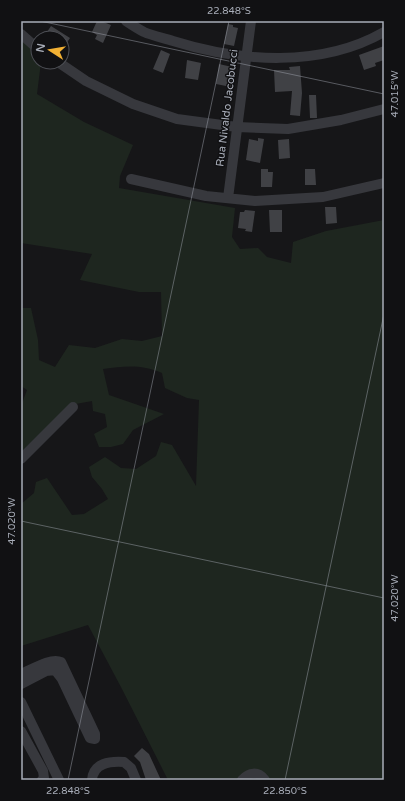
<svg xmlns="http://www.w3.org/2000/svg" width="405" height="801" viewBox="0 0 405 801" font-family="'Varela Round',sans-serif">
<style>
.green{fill:#1e261f}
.building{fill:#404145}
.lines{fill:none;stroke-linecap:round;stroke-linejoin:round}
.minor{stroke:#37383d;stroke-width:10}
.ticks{fill:none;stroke:#a8adb8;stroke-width:1;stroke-opacity:0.45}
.labels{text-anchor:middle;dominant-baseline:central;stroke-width:3;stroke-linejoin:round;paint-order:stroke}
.street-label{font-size:11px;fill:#a8adb8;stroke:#111113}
.neatline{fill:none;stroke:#a8adb8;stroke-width:1.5}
.ticks-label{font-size:10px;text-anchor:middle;fill:#a8adb8}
</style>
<rect width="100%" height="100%" fill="#161618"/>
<path class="green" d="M21,32L38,48V62H41L37,94L84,122L133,145L120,176L119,188L235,208L232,237L240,249L258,248L267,257L291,263L293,242L326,231L384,220V780H168L122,689L88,625L21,646V504L34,493L36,482L47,478L72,515L84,514L108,499L102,489L92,477L89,467L105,457L121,468L136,469L156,456L161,442L172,445L196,486L199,400L187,398L165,388L162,373C141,364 125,366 103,369L109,395L164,414L133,430L123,444L111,447H99L94,434L107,427L105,414L93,411L92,401L70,405L21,452V406L27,390L21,386V308H31L38,340L39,360L55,367L69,345L95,348L122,339L142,341L162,336L161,292H139L80,280L92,254L21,243Z"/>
<path class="building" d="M97,21H101L111,25L103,43L95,39L97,35L92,32Z
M228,24L233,25V27L238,28L234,46L224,44Z
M51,26L70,38L62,50V38H43Z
M384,46V60L375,63L376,66L364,70L359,55Z
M161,50L170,54L163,73L153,69Z
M187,60L201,63L198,80L185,78Z
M219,64L232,67L231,73H234L231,87L216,84Z
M300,66L302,93L300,116L290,115L292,91L275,92L274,70H290L289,67Z
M309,95H316L317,118H310Z
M258,138L264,139L260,163L246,160L249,139L258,141Z
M289,139L290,158L279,159L278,140Z
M261,169H268V172H273L272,187H261Z
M305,169H315L316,185H305Z
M325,207H336L337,223L326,224Z
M245,210L255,211L252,232L245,231L246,229L238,228L240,212H244Z
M269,210H282V232H270Z
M142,748L149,754L161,780H146L140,762L134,756Z"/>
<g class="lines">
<path class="minor" d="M126,21C132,25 138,29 144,32C153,36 164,38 173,41C240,62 321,68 384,32
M21,34L38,49
M58,62L86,81L133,104L177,119L237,127L288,129L341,120L384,109
M131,179L206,196L255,201L323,197L384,183
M228,198L251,21
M21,459L73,407
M21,674C31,670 51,657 61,662L95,734V739L90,738L62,679L55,670L46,671L21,684
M21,702L59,780
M21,731L43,771L44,778L42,780
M92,780C93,763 110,761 124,762L131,768L136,780
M242,780C249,772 258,771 265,780"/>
</g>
<path class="ticks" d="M40,21L384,94M21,521L384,598M68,780L229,21M285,780L384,314"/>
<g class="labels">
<g class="street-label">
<text transform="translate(227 108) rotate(-83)">Rua Nivaldo Jacobucci</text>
</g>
</g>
<rect width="405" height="801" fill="none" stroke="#111113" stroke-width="44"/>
<g transform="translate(50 50) rotate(282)"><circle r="19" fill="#111113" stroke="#4d4f55"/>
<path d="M0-3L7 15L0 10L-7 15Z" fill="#f2b134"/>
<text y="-6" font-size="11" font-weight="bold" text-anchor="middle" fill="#a8adb8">N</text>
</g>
<rect x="22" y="22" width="361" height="757" class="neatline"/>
<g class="ticks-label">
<text x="229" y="14">22.848°S</text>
<text transform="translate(394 94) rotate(-90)" y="4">47.015°W</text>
<text transform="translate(11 521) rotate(-90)" y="4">47.020°W</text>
<text transform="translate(394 598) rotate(-90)" y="4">47.020°W</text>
<text x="68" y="794">22.848°S</text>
<text x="285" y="794">22.850°S</text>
</g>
</svg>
